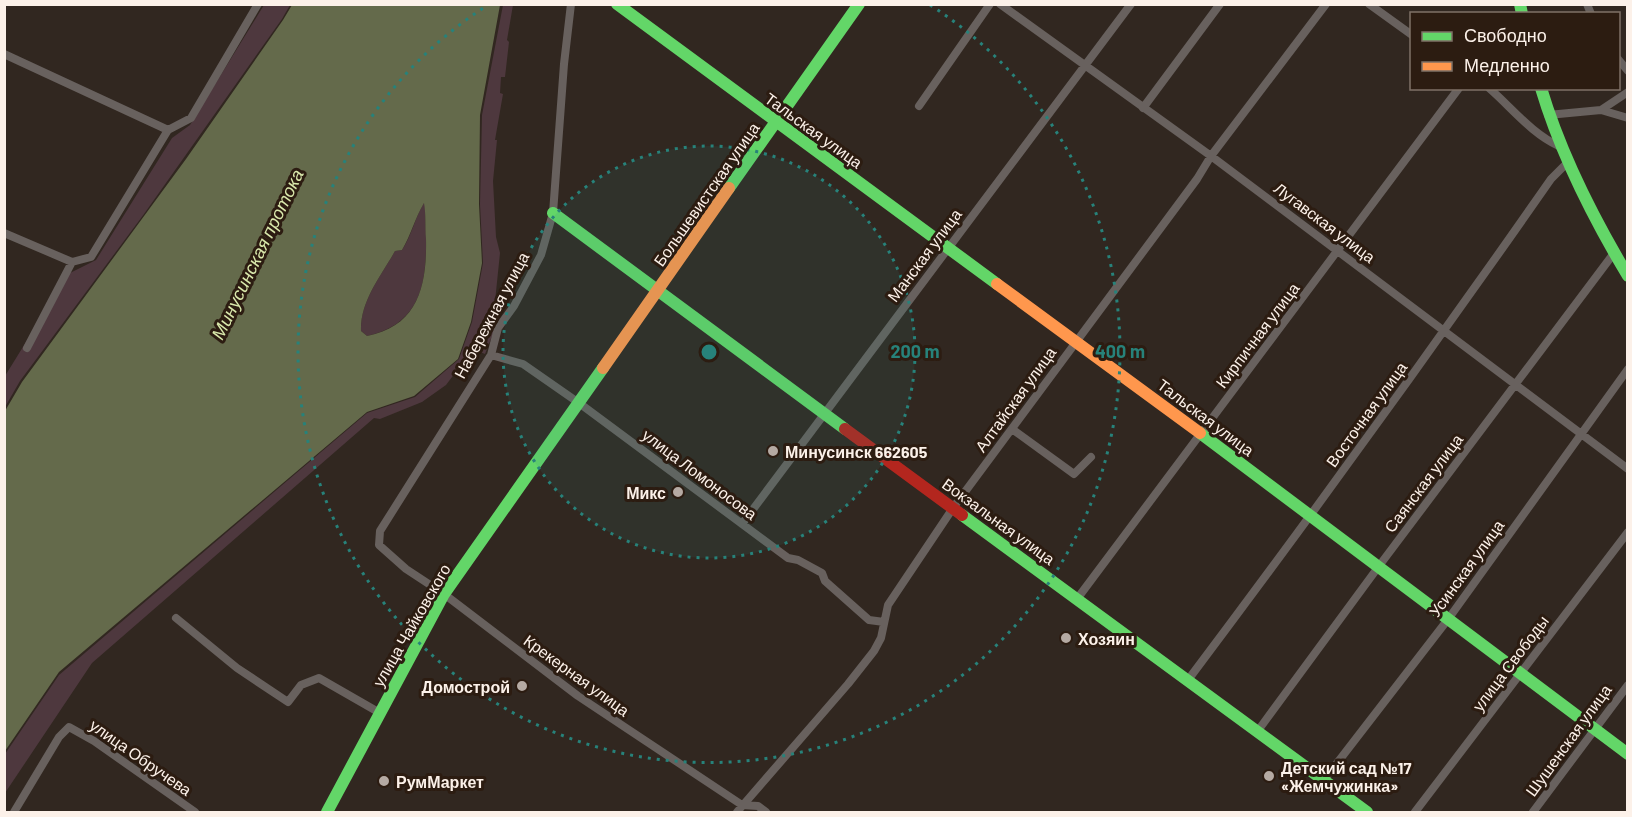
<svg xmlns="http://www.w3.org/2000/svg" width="1632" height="817" viewBox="0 0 1632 817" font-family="Barlow,sans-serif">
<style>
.green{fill:#4e383e}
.water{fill:#646a4b;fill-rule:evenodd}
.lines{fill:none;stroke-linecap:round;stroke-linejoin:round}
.street{stroke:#68615e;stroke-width:8}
.fast{stroke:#63d668;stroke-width:12}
.slow{stroke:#ff974d;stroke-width:12}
.jam{stroke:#b3261e;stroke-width:12}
.ring{fill:none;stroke:#27827a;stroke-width:3;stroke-dasharray:3 6}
.poi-dot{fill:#b5aaa3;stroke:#2c1c11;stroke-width:2}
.labels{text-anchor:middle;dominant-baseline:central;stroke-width:6;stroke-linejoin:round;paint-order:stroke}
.street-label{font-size:16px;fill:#fcf1e9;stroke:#2c1c11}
.poi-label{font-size:16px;font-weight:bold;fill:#fcf1e9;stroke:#2c1c11;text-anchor:start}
.water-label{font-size:18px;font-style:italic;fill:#dae9ac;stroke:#2c1c11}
.centre{fill:#27827a;stroke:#2c1c11;stroke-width:3}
.ring-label{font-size:18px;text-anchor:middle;font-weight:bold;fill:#27827a;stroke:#2c1c11;stroke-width:6;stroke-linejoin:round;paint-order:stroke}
</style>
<rect width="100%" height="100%" fill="#312720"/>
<path class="green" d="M264,5H290L282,19L144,214L20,381L5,407V376L68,274L96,260L172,138L190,125Z
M503,5H513L507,40L509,42L505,77H501L500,93L503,94L495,140H497L493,181L496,237L500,253L493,321L496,326L485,354L473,349L446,385L422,402L380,419L374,418L92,663L5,793V754L59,675L367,413L415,397L459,359L472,322L483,263L480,204L482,115Z
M425,201C426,257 436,321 367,336L361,331C360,301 381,276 395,251L402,250C412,235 415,217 425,201Z"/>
<path class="water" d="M292,5H500L480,115L479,204L482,263L471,322L458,359L414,396L367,412L59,672L5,751V411L22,382L186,159L283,20ZM424,203C426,213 425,228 426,239C427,286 418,326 367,336L361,331C360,301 381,276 395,251L402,250C411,235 415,218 424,203Z"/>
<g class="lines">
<path class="street" d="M571,4L564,64L553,213L541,255L514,306L498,328L491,355L380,531L379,545L406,569L444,594L578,696L742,805L758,806L766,812
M1000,4L1211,156L1628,469
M1369,4L1412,35
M1587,4L1591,14
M4,54L168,130
M1618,59L1628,71
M1489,88C1512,108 1532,134 1559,146
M919,106L990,4
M1143,108L1220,4
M1601,110L1628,92
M1548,115L1601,110L1628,118
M4,233L72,262
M27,348L72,262L91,257L168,130L191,118L258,4
M491,355L523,364L579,403L788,558L798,560L822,573L825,581L869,620L884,622
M1012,429L1074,474L1091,457
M742,524L1131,4
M1077,599L1459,88
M176,618L237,668L288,702L301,685L319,678L380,713
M1188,680C1312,515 1433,348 1551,179L1566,164
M1257,732L1379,566L1614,253
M1324,780L1449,618L1628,369
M14,812L59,737L69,727L94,741L195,812
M737,812L848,684L874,651L881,638L888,605L953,508L1197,179L1211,156L1326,4
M1415,812L1628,532
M1533,812L1628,685"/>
<path class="fast" d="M617,4L997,284
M1520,4L1522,14
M1541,88C1561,155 1592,216 1628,276
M729,188L859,4
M553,213L845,429
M1200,433L1628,754
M962,515L1367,812
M327,812L444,594L603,368"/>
<path class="slow" d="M997,284L1200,433
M603,368L729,188"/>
<path class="jam" d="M845,429L962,515"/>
</g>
<circle cx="709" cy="352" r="206" fill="#27827a" fill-opacity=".12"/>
<g class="ring">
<circle cx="709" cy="352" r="206"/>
<path d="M930 5A411 411 0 1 1 488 5"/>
</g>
<g class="poi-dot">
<circle cx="773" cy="451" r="6"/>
<circle cx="678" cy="492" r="6"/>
<circle cx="1066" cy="638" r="6"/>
<circle cx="522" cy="686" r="6"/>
<circle cx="1269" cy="776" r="6"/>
<circle cx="384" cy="781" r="6"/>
</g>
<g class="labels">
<g class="street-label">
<text transform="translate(814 130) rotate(36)">Тальская улица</text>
<text transform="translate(706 194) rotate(-55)">Большевистская улица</text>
<text transform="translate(1325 222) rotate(37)">Лугавская улица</text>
<text transform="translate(924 255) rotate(-53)">Манская улица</text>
<text transform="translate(491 315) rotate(-62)">Набережная улица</text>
<text transform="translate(1257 335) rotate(-53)">Кирпичная улица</text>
<text transform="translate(1015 399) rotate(-54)">Алтайская улица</text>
<text transform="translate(1366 414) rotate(-54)">Восточная улица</text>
<text transform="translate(1206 417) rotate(37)">Тальская улица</text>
<text transform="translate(700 474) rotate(37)">улица Ломоносова</text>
<text transform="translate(1423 483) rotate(-53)">Саянская улица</text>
<text transform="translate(999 521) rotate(36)">Вокзальная улица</text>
<text transform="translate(1466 568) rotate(-54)">Усинская улица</text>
<text transform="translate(411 625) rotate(-60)">улица Чайковского</text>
<text transform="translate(1510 663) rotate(-53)">улица Свободы</text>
<text transform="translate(577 675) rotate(36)">Крекерная улица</text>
<text transform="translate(1568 740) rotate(-54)">Шушенская улица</text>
<text transform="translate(141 757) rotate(35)">улица Обручева</text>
</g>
<g class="poi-label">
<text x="785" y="451">Минусинск 662605</text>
<text x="666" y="492" text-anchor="end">Микс</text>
<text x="1078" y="638">Хозяин</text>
<text x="510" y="686" text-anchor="end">Домострой</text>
<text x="1281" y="767">Детский сад №17<tspan x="1281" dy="18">«Жемчужинка»</tspan></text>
<text x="396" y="781">РумМаркет</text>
</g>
<g class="water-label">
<text transform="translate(257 254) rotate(-64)">Минусинская протока</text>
</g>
</g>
<circle cx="709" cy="352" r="9" class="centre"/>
<g class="ring-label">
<text x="915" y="358">200 m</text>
<text x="1120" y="358">400 m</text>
</g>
<rect width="1632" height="817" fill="none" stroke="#fcf1e9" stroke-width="12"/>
<rect x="1410" y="12" width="210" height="78" fill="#2c1c11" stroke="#7f7167" stroke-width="1.5"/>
<rect x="1422" y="32" width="30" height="9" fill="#63d668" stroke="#7f7167" stroke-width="1.5"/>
<text x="1464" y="42" font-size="18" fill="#fcf1e9">Свободно</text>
<rect x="1422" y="62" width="30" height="9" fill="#ff974d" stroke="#7f7167" stroke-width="1.5"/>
<text x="1464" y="72" font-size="18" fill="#fcf1e9">Медленно</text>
</svg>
